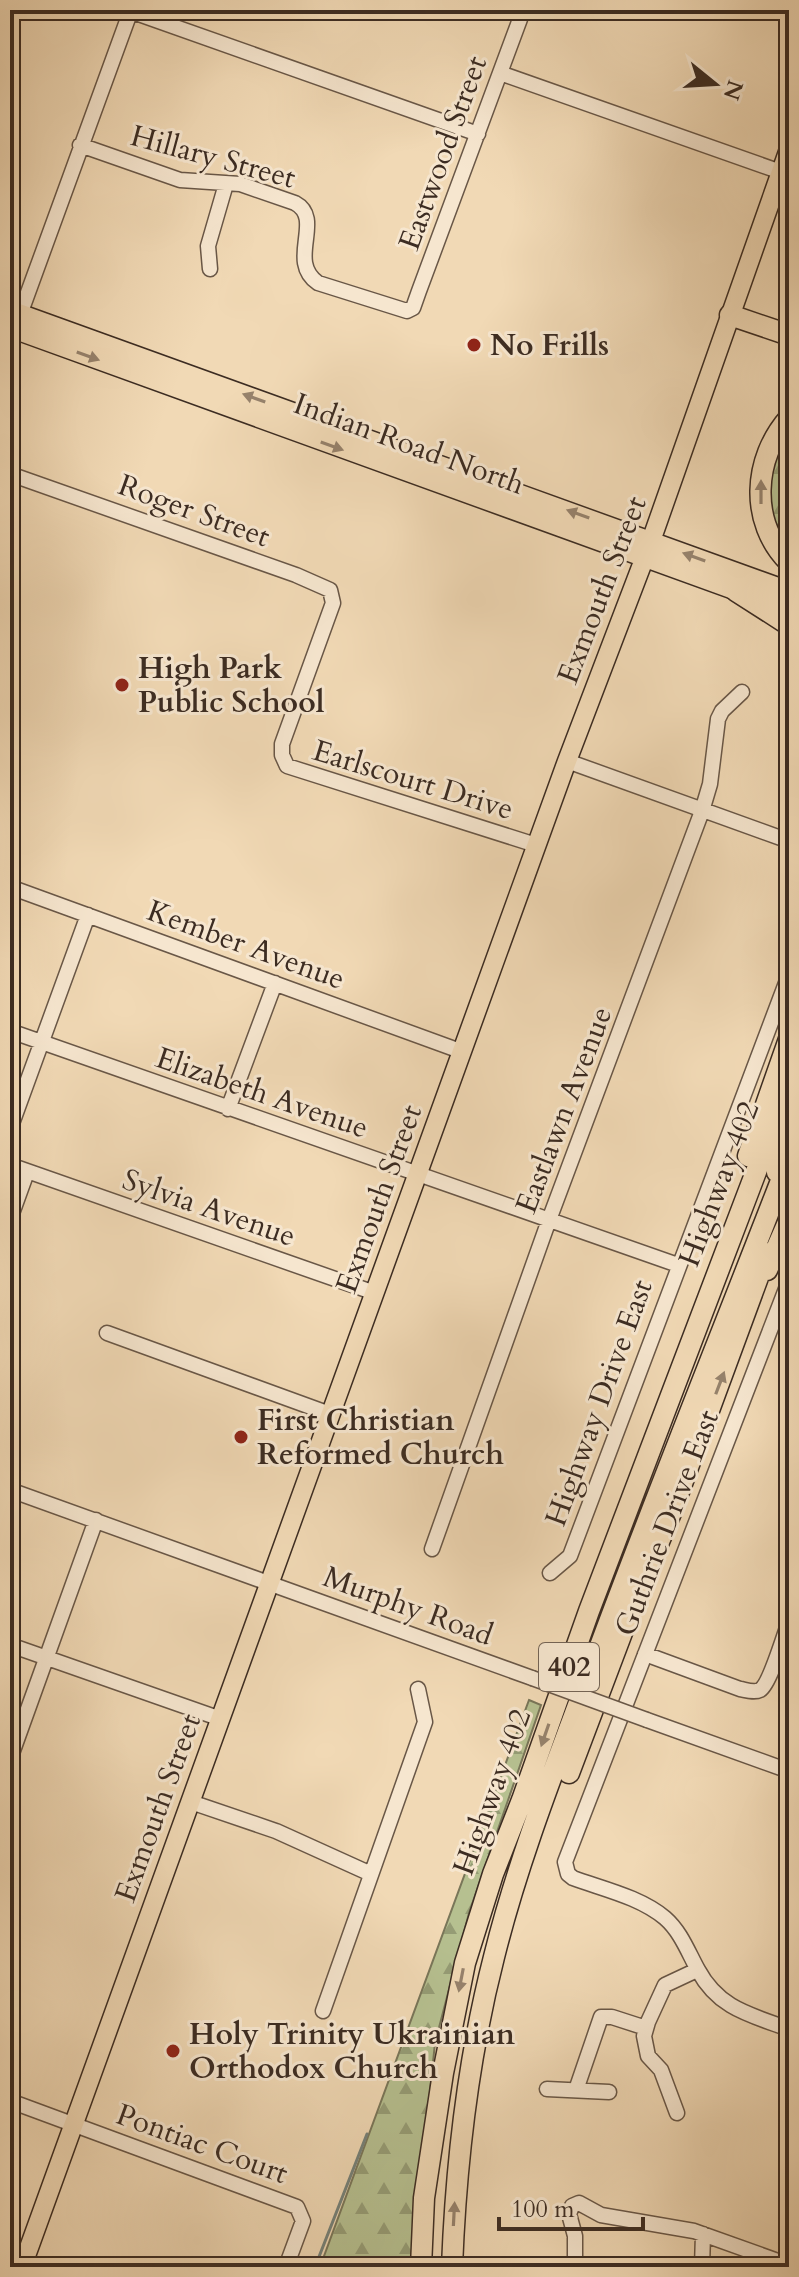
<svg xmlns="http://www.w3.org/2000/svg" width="799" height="2277" viewBox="0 0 799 2277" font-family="Cardo,serif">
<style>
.forest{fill:url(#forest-firs);stroke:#797659;stroke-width:2}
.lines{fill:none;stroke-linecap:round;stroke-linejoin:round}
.stream{stroke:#758179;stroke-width:3}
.minor-casing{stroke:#695747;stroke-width:17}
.major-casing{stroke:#3c2c22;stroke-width:21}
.highway-casing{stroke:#3c2c22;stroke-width:23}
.minor{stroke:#f6e6cf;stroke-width:14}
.major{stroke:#f1d9b5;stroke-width:18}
.highway{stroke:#f1d9b5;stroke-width:20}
.minor-bridge-casing{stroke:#695747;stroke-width:17;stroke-linecap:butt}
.minor-bridge{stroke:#f6e6cf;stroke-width:14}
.oneway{fill:#96826c}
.poi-dot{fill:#8f2418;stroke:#f6e6cf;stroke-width:3}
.labels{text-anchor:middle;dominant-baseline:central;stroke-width:6;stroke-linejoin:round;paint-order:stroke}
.shield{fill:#f6e6cf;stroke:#746456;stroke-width:2}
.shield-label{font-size:28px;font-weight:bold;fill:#3c2c22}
.street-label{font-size:30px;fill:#3c2c22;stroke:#f6e6cf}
.poi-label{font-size:30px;font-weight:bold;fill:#3c2c22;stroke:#f6e6cf;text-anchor:start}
</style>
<defs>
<pattern id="forest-firs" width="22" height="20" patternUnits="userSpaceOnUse" patternTransform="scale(2)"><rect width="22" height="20" fill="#b6c090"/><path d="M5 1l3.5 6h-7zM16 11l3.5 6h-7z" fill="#959c75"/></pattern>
</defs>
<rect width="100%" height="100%" fill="#f1d9b5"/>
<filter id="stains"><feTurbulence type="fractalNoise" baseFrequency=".0025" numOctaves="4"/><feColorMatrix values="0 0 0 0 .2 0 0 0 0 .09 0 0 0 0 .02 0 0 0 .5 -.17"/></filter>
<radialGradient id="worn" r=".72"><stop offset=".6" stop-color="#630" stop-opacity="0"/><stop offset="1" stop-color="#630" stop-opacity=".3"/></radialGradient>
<path class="forest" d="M789,436V548L769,510L771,462Z
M529,1700L541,1705L469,1913L435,2043L412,2267H320Z"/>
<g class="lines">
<path class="stream" d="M315,2267L367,2134"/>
<defs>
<path id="minor" d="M130,11L478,134
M500,73L781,172
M80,145L180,180L240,184L295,203C325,219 286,261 318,283L407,311L413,308L419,291L520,19L521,10
M210,269L208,246L226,184
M10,342L131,10
M10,474L296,575L330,590L333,603L282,744V755L287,766L536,845
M567,761L789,841
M10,887L463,1052
M10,1031L678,1265
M228,1109L275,983
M10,1129L88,915
M10,1165L375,1293
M10,1219L27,1172
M789,1281L565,1862L568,1874L573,1878C603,1889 640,1897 665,1918C681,1932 688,1952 698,1970C719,2009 751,2015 789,2029
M107,1333L330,1414
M10,1490L532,1678
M432,1549L549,1220L702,811L710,784L718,719L722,711L742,692
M550,1573L570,1556L789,975
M10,1645L221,1719
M645,1654L740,1689C746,1690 754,1693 760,1690C770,1684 784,1635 789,1622
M647,1720L789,1771
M10,1759L96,1520
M191,1802L276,1831L371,1874
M323,2011L425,1722L418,1689
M547,2089L609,2092
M576,2090L601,2017H612L646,2028
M10,2101L297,2207L303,2221L286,2267
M677,2113L661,2070L648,2056L644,2036L648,2022L665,1985L697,1970
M575,2267V2236L569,2214L572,2206L579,2203L601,2215L694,2231L789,2265
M702,2267L703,2234"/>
<path id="major" d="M10,310L789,591
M10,328L789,610
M22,2267L567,761L651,541L789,149"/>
<path id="highway" d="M730,315L789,335
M789,418C753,459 749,522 789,562
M736,591L789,625
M748,1156L789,1039
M777,1172L789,1140
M767,1270L789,1220
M569,1773L631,1609L673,1508L767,1253
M421,2267L424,2198L443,2073L465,1963L493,1874L522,1800L589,1611L789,1085
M452,2267C456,2163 468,2058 494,1957C520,1852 562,1750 599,1649C660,1485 726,1323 789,1160"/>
</defs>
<use href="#minor" class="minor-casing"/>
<use href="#major" class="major-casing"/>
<use href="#highway" class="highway-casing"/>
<use href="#minor" class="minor"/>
<use href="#major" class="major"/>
<use href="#highway" class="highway"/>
<defs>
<path id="minor-bridge" d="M532,1678L647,1720"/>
</defs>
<use href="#minor-bridge" class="minor-bridge-casing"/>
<use href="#minor-bridge" class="minor-bridge"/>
</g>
<defs><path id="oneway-solid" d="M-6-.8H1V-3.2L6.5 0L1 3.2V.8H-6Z" transform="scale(2)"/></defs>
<g class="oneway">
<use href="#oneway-solid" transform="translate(88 356) rotate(20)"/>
<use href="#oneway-solid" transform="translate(254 398) rotate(-160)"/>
<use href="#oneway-solid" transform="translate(332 446) rotate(20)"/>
<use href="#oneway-solid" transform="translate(761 492) rotate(-90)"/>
<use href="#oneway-solid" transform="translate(578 514) rotate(-160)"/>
<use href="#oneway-solid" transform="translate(694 557) rotate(-160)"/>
<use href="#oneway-solid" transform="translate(720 1383) rotate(-69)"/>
<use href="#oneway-solid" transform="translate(545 1735) rotate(109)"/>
<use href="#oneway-solid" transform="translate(461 1980) rotate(101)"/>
<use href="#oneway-solid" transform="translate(454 2214) rotate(-87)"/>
</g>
<g class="poi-dot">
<circle cx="474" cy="345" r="8"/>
<circle cx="122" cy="685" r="8"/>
<circle cx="241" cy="1437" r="8"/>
<circle cx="173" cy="2051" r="8"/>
</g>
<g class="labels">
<rect class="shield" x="539" y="1643" width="60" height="48" rx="6"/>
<g class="shield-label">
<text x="569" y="1667">402</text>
</g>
<g class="street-label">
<text transform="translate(443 153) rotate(-70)">Eastwood Street</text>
<text transform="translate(213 157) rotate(15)">Hillary Street</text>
<text transform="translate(409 444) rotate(20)">Indian Road North</text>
<text transform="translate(194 511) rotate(20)">Roger Street</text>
<text transform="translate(602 590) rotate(-69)">Exmouth Street</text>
<text transform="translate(413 780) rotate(17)">Earlscourt Drive</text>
<text transform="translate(246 945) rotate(20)">Kember Avenue</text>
<text transform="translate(262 1093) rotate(19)">Elizabeth Avenue</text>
<text transform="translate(564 1110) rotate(-69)">Eastlawn Avenue</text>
<text transform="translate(719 1184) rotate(-69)">Highway 402</text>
<text transform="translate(379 1199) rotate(-70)">Exmouth Street</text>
<text transform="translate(209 1208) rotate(19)">Sylvia Avenue</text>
<text transform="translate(599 1403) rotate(-70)">Highway Drive East</text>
<text transform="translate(667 1523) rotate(-69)">Guthrie Drive East</text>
<text transform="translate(408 1606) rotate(20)">Murphy Road</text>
<text transform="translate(492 1792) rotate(-70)">Highway 402</text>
<text transform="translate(158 1808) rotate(-70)">Exmouth Street</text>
<text transform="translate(202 2144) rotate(20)">Pontiac Court</text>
</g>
<g class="poi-label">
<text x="490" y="345">No Frills</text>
<text x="138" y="668">High Park<tspan x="138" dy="34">Public School</tspan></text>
<text x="257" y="1420">First Christian<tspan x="257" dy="34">Reformed Church</tspan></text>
<text x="189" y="2034">Holy Trinity Ukrainian<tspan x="189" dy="34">Orthodox Church</tspan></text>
</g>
</g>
<rect width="799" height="2277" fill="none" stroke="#f1d9b5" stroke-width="40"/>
<rect x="12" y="12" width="775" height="2253" fill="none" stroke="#3c2c22" stroke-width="4"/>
<rect x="20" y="20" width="759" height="2237" fill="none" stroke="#3c2c22" stroke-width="2"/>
<g transform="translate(715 84) rotate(108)" stroke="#f6e6cf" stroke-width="6" paint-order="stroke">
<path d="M0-6L14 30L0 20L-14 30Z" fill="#3c2c22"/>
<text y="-12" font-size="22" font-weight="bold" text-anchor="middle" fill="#3c2c22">N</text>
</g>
<path d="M499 2217v12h144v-12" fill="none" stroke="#3c2c22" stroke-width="4"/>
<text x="511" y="2217" font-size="24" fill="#3c2c22" stroke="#f6e6cf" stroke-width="6" paint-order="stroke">100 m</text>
<rect width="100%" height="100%" filter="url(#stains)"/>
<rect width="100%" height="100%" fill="url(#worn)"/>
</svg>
